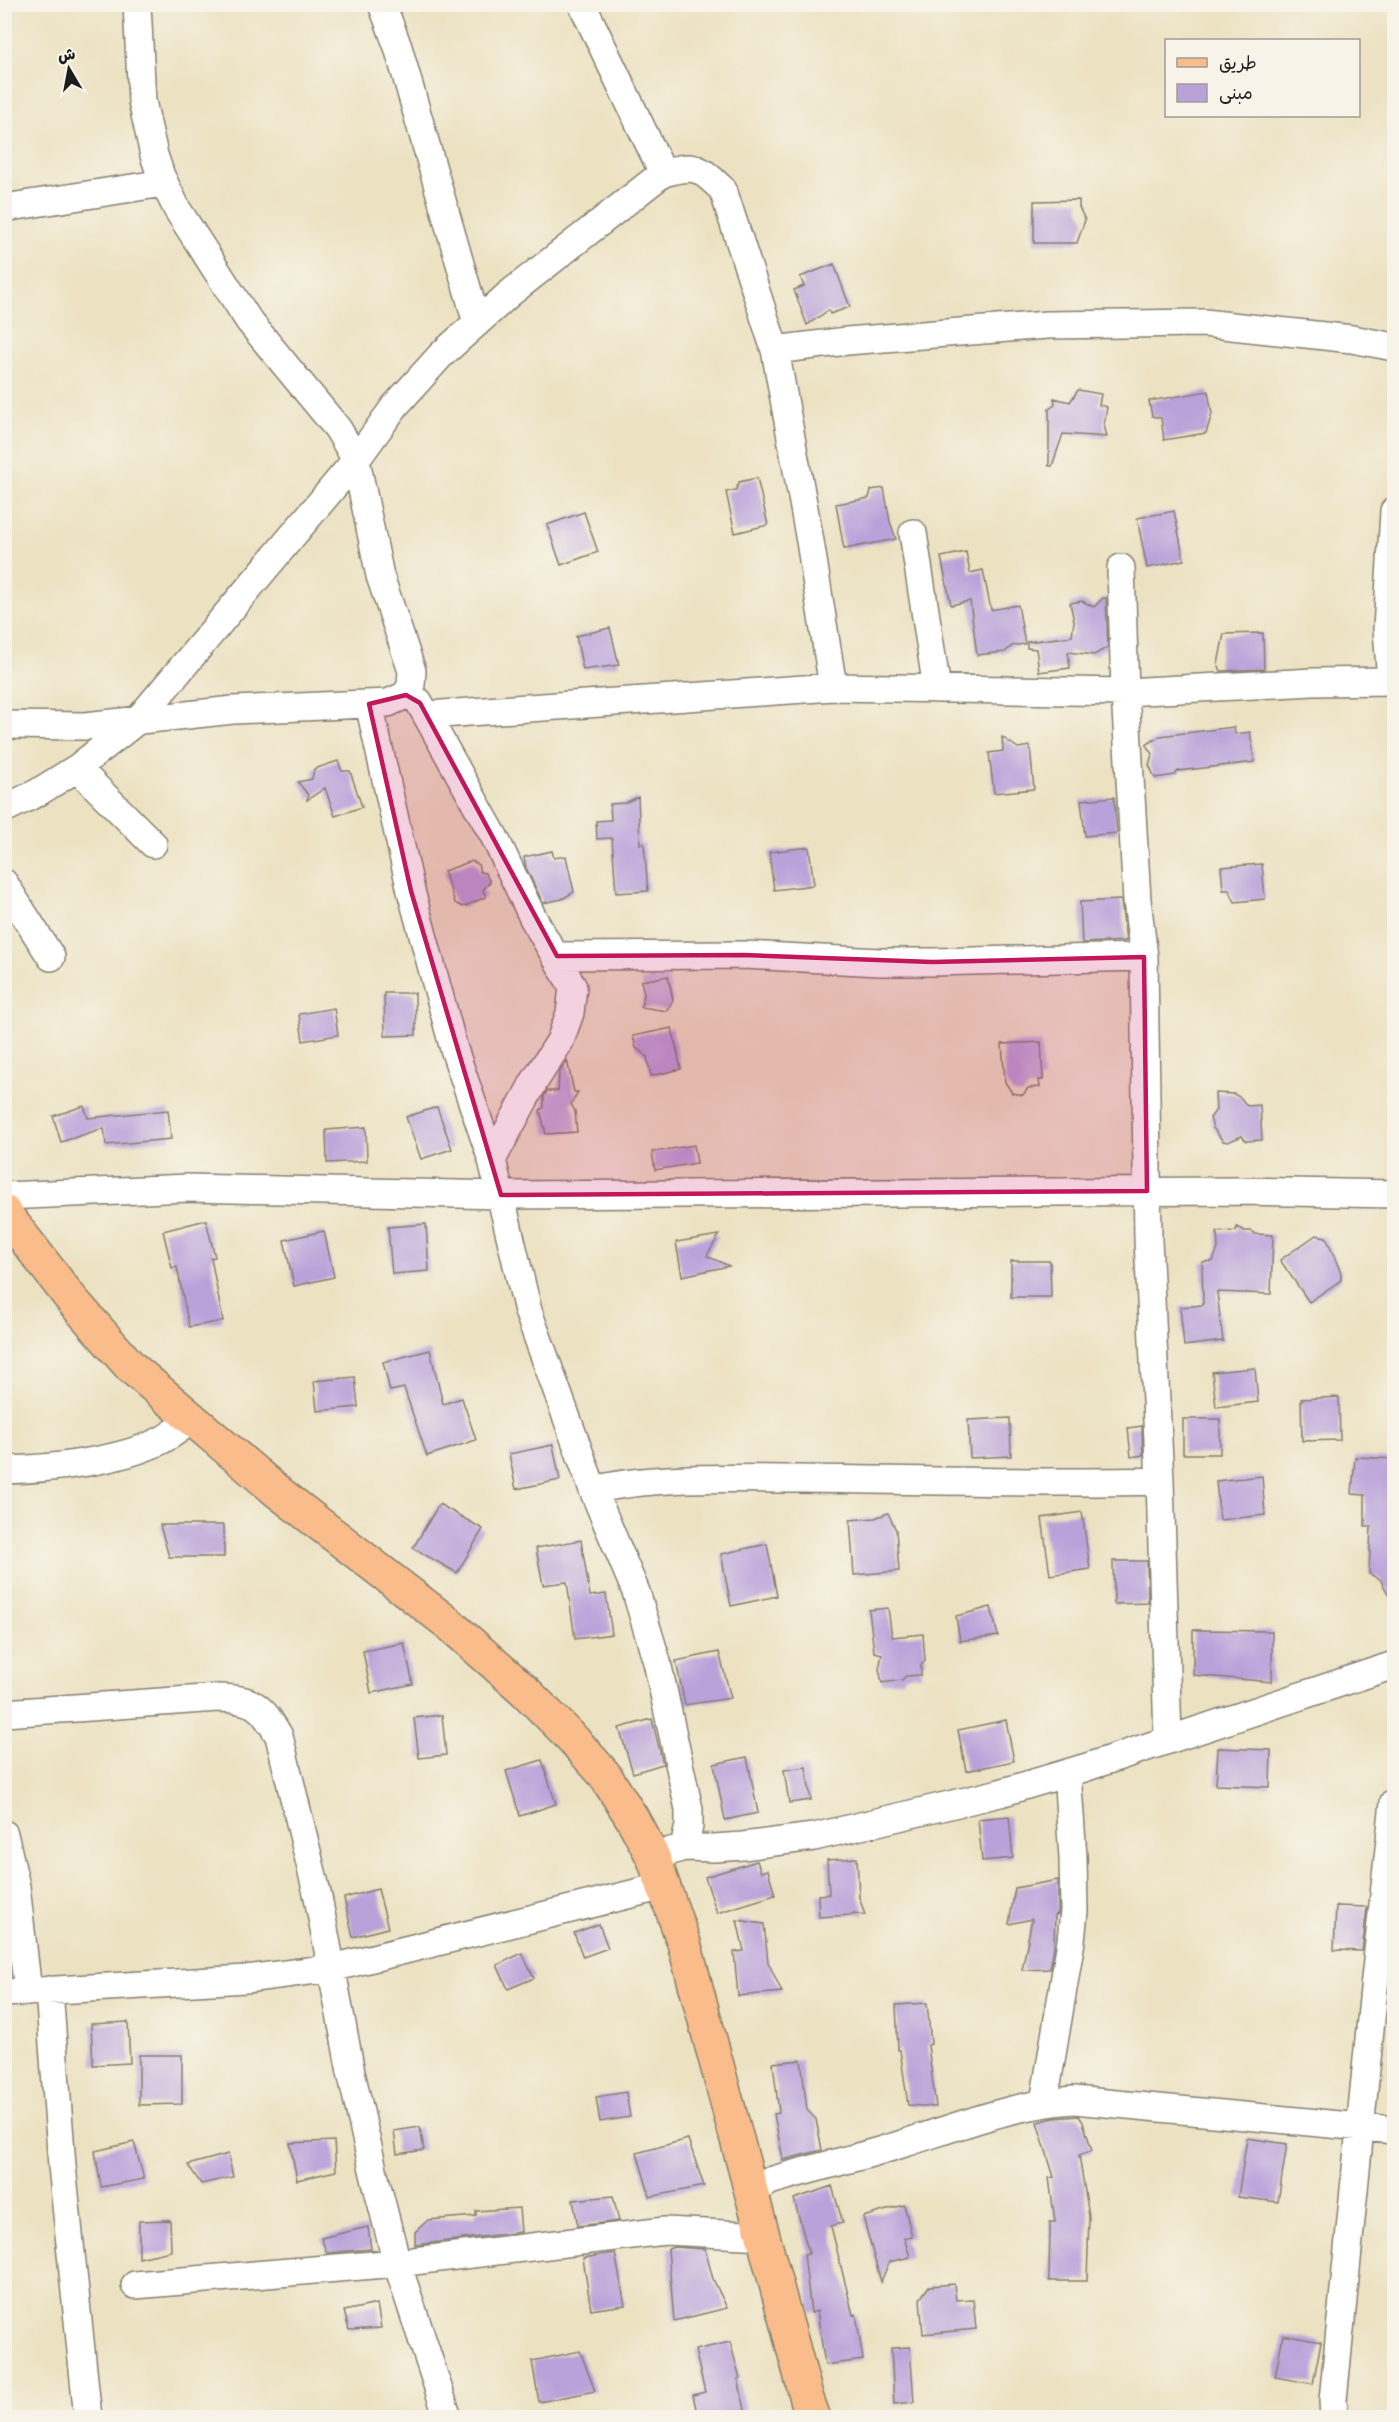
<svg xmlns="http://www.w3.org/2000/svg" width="1399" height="2422" viewBox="0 0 1399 2422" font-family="Kalam,'Playpen Sans Arabic',sans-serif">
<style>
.building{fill:#b9a2da}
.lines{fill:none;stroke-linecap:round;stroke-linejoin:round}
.minor-casing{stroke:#847f6f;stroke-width:30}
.major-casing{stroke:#847f6f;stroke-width:36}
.minor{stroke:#fff;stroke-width:27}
.major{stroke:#f9bc8a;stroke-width:33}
.marked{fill:#c2185b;fill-opacity:0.2;stroke:#c2185b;stroke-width:4.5;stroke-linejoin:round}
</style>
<rect width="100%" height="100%" fill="#f7f3e8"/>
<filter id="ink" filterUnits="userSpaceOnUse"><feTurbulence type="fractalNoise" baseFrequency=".0167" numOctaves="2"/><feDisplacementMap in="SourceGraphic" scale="12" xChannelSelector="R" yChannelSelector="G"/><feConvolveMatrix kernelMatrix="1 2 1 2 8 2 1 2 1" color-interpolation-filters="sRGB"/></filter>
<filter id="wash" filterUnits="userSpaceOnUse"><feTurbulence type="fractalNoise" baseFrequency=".008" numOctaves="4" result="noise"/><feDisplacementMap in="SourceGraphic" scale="24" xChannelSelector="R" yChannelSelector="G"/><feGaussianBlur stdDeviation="1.35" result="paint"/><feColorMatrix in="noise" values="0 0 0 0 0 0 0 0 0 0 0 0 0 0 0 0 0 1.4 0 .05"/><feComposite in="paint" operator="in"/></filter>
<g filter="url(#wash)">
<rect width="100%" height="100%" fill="#ece2c2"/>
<g id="blocks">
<path class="building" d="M1079,200V207L1085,220L1077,243H1034V201Z
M834,264L850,307L830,314L829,310L807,325L794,290L804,286L800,277Z
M1078,390L1101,394L1099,405L1107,407L1104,425L1107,437L1063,434L1052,466H1049V409L1055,405L1054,398L1070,402Z
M1208,391L1212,414L1206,433L1164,440L1161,418L1152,416L1149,401Z
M757,478L768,525L735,533L726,492L736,490L739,482Z
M884,488L890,522L896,539L844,549L836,504L869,498L871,490Z
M1174,511L1184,560L1147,568L1137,518Z
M584,512L598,552L561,565L547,525Z
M966,552L970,573L983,570L991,610L1018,605L1025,644L1012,646L1005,652L977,655L970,601L951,605L941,557Z
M1103,598H1106L1108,647L1094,655L1068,652L1070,668L1039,672L1036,649L1027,648V642L1072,636L1074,621L1070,603L1082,601L1094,607Z
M610,628L619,665L583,670L576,636Z
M1263,633L1264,669L1221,671L1218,664L1224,634Z
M1234,727L1235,734L1250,732L1255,762L1178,771L1175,775L1155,778L1149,765L1152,754L1146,745L1160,736Z
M1002,737L1018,748L1030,746L1034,789L994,793L989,753L1003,751Z
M338,761L342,771H350L362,807L335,816L325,788L307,800L308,795L298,782L312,779L314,769Z
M638,797L640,844L644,843L648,891L616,893L612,838L597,839L596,821L611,820L610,804L625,803Z
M1114,797L1117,833L1085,836L1081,800Z
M809,847L814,885L774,890L769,852Z
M552,851L554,858L566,856L574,892L562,899L543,903L526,868L524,857Z
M472,861L478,864L480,872L485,873L490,882L483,890L486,897L463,907L455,903L444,871Z
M1262,864L1265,899L1235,902L1229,890H1223L1221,867Z
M1121,900L1126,941L1082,943L1080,902Z
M668,976L673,1000L667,1011L641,1007L644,994L641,981Z
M384,993H415L416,1035L385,1036Z
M334,1008L338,1035L303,1041L299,1014Z
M672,1028L681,1069L651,1076L647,1057L636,1048L633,1036Z
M1041,1042L1043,1080H1039L1040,1087L1028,1088L1023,1095L1012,1093L1005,1082L1002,1044Z
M567,1060L574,1092H578L571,1104L575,1111L577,1132L546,1134L540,1110L544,1107V1096L547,1091H558L559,1073Z
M1215,1093L1234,1094L1241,1098L1247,1106L1260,1105L1262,1140L1246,1141L1242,1136L1228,1142L1223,1141L1213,1128L1210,1118L1216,1110Z
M84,1106L88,1118L168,1110L171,1139L106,1145L104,1128L61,1142L53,1116Z
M437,1107L452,1149L421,1159L406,1117Z
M366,1127L367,1161L327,1163L326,1130Z
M694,1145L697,1163L655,1170L652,1152Z
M206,1220L215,1257L211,1258L223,1321L189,1327L177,1267L172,1268L163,1231Z
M426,1224L429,1271L392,1274L388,1227Z
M1237,1227L1245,1231H1251L1255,1234L1273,1235L1271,1294L1217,1292L1223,1341L1184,1346L1180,1307L1203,1305L1202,1262L1213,1261L1218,1248L1217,1232L1236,1231Z
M324,1231L334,1277L294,1286L284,1240Z
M719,1235L707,1256L729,1266L682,1276L676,1242Z
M1316,1235L1326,1237L1341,1273V1280L1309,1302L1280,1260Z
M1011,1261H1050L1051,1297H1011Z
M430,1350L443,1404L462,1398L476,1440L427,1456L404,1388L390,1391L383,1362Z
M1255,1368L1258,1402L1216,1407L1212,1372Z
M355,1377L358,1407L317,1411L314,1381Z
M1339,1397L1340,1440L1302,1441L1301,1399Z
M1010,1418L1011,1456L970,1458L968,1420Z
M1183,1419H1220V1454H1183Z
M1142,1426L1143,1455L1131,1457L1128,1428Z
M553,1445L560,1480L516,1489L509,1454Z
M1355,1457L1395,1459V1606L1380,1579L1369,1574L1371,1526H1365V1495L1352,1494Z
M1262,1476L1265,1515L1220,1520L1216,1481Z
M439,1504L483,1529L457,1573L413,1548Z
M1082,1512L1090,1569L1050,1575L1042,1518Z
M888,1513L896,1530L899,1571L854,1575L850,1520L875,1518Z
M160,1525H224V1557H169Z
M581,1540L590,1596L606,1594L612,1634L575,1639L567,1582L543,1585L536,1548Z
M767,1544L777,1596L731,1606L721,1554Z
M1113,1561H1147L1148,1603L1114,1604Z
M991,1607L998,1636L960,1641L956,1616Z
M888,1608L892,1637L923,1634L925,1660L921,1666V1675L906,1676L902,1680L882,1683L879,1669L882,1654L874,1652L869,1610Z
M1193,1630L1272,1631V1682L1193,1675Z
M404,1643L413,1684L371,1693L363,1651Z
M719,1652L731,1698L685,1705L676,1661Z
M442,1715L446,1755L419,1758L414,1718Z
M652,1719L663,1764L633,1773L619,1728Z
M1006,1720L1014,1761L966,1771L958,1730Z
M1218,1748L1271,1750L1270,1787L1216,1785Z
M747,1757L758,1813L725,1820L714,1764Z
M542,1760L556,1804L520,1816L506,1771Z
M806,1767L811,1800L789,1803L784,1770Z
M1009,1816L1013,1858L982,1861L978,1819Z
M857,1858L859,1897L865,1915L854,1913L850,1915L819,1917L818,1895L829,1894L827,1860Z
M757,1861L761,1872L768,1870L775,1895L717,1913L705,1877Z
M1058,1880V1914L1055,1915L1054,1946L1050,1969L1022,1970L1032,1919L1009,1924L1015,1888Z
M378,1889L388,1928L353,1937L344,1898Z
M1336,1906L1367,1907L1362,1951L1334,1950Z
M737,1920L764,1924L768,1962L782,1992L738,1996L734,1952L744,1951Z
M599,1924L608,1948L583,1957L574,1933Z
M522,1953L534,1978L508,1989L497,1965Z
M927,2003L931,2044L928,2045L936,2107L908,2105L900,2050H898L896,2005Z
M128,2022L130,2063L93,2065L91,2024Z
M139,2055H182V2104L139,2105Z
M801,2060L807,2110L816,2119L822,2150L783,2160L774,2114L779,2113L773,2063Z
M626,2092L630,2117L600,2122L596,2097Z
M1079,2116L1083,2122L1092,2151L1079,2155L1089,2216L1087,2281H1049L1050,2222H1055L1049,2178L1054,2177L1037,2122L1054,2118Z
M420,2127L424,2150L397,2154L394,2131Z
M1247,2138L1287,2144L1278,2202L1238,2197Z
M688,2139L704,2186L650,2197L637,2153Z
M334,2141L336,2171L297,2180L290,2143Z
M134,2142L144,2179L101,2187L95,2151Z
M228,2154L233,2177L201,2184L188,2165Z
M832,2186L843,2223L831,2226L853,2315L856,2314L863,2360L825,2365L817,2311L811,2313L804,2254H809L794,2199Z
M613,2196L619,2221L578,2226L573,2200Z
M904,2205L912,2236L904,2238L910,2257L889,2262L881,2282L863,2217Z
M519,2208L521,2232L415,2245V2232L428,2220L476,2216V2211Z
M170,2220L171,2251L139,2258V2221Z
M368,2227L371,2249L327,2253L321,2238Z
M674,2247L705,2249L713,2279L727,2308L674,2321L668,2249Z
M615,2253L625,2305L591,2310L583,2258Z
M954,2284L956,2300L973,2299L976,2329L923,2334L920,2299L929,2286Z
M377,2304L381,2328L349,2330L344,2311Z
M1283,2335L1321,2342L1313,2384L1275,2377Z
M730,2342L740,2378L738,2379L747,2418H698L693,2395L705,2392L695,2350Z
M910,2347L914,2402L894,2404L891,2348Z
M580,2351L595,2391L539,2402L532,2361Z"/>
</g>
</g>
<g filter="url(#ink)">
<use href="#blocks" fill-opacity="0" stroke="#847f6f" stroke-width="1.5"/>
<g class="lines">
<defs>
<path id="minor" d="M382,4L398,47L477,323
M582,4L663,173
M4,208L164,183
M775,350L847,341L1047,325L1204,323L1352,339L1394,347
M913,533L937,689
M1121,568L1125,692L1137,900L1144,957L1148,1240L1160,1481L1168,1739
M1391,681L1387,629L1394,511
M419,702L495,838L533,918L573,987L570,1013L560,1041L534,1082L492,1160
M369,704L411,891L454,1049L492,1160L528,1311L593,1490L636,1592L657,1662L689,1809V1826L684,1847
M427,715L833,687L1125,692L1313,682L1394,681
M4,725L85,726L233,710L388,703L406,695L411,685L412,671L380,576L356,460L338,429L249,321L177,209L161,176L154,155L142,101L137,4
M77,768L153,844
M4,809L37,793L77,768L138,720L356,460L395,406L441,355L509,294L663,173C696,164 698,166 723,190L775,350L810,541L833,687
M4,883L51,957
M557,956L744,955L880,962H932L1144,957
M4,1196L188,1188L501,1195L1240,1191L1394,1194
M4,1470C51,1469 121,1461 162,1440C173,1434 183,1426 193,1419
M593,1490C656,1475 732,1479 797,1479C918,1480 1039,1484 1160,1481
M4,1713L218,1698C254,1699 261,1705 279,1736L318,1897L351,2072L375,2178L397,2263L448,2418
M4,1834L16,1886L28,1992
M668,1852L684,1847L714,1848L743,1846L814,1837L1000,1793L1084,1768L1394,1665
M49,1990L62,2166L88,2418
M4,1993L246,1979L332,1968L664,1886
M1044,2102L1071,1941L1074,1911L1073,1857L1067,1773
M751,2193L770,2181C813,2168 858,2158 902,2144C959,2126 1014,2104 1074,2100L1394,2130
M135,2285L397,2263L665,2231L764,2236
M1334,2418L1333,2400L1375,1979L1394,1802"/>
<path id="major" d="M4,1212L72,1300L131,1367L278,1492L448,1623L525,1691L570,1736L604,1774L632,1818L653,1857L684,1943L807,2399L814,2418"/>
</defs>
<use href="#minor" class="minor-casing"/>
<use href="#major" class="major-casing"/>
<use href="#minor" class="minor"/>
<use href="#major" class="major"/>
</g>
</g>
<path class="marked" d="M406,695L420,703L557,956L744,955L932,962L1144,957L1147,1191L501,1195L411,891L369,704Z"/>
<rect width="1399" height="2422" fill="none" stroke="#f7f3e8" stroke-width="24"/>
<rect x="1165" y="39" width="195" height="78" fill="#f7f3e8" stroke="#9f9d96" stroke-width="1.5"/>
<rect x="1177" y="58" width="30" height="9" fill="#f9bc8a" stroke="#9f9d96" stroke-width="1.5"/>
<text x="1219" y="69" font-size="18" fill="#1c1c1c">طريق</text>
<rect x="1177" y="84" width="30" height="18" fill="#b9a2da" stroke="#9f9d96" stroke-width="1.5"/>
<text x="1219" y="99" font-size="18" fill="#1c1c1c">مبنى</text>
<g transform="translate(69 69) rotate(350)" stroke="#f7f3e8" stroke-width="4.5" paint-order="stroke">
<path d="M0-4.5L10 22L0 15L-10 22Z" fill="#1c1c1c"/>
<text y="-9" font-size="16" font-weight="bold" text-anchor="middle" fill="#1c1c1c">ش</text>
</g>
</svg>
